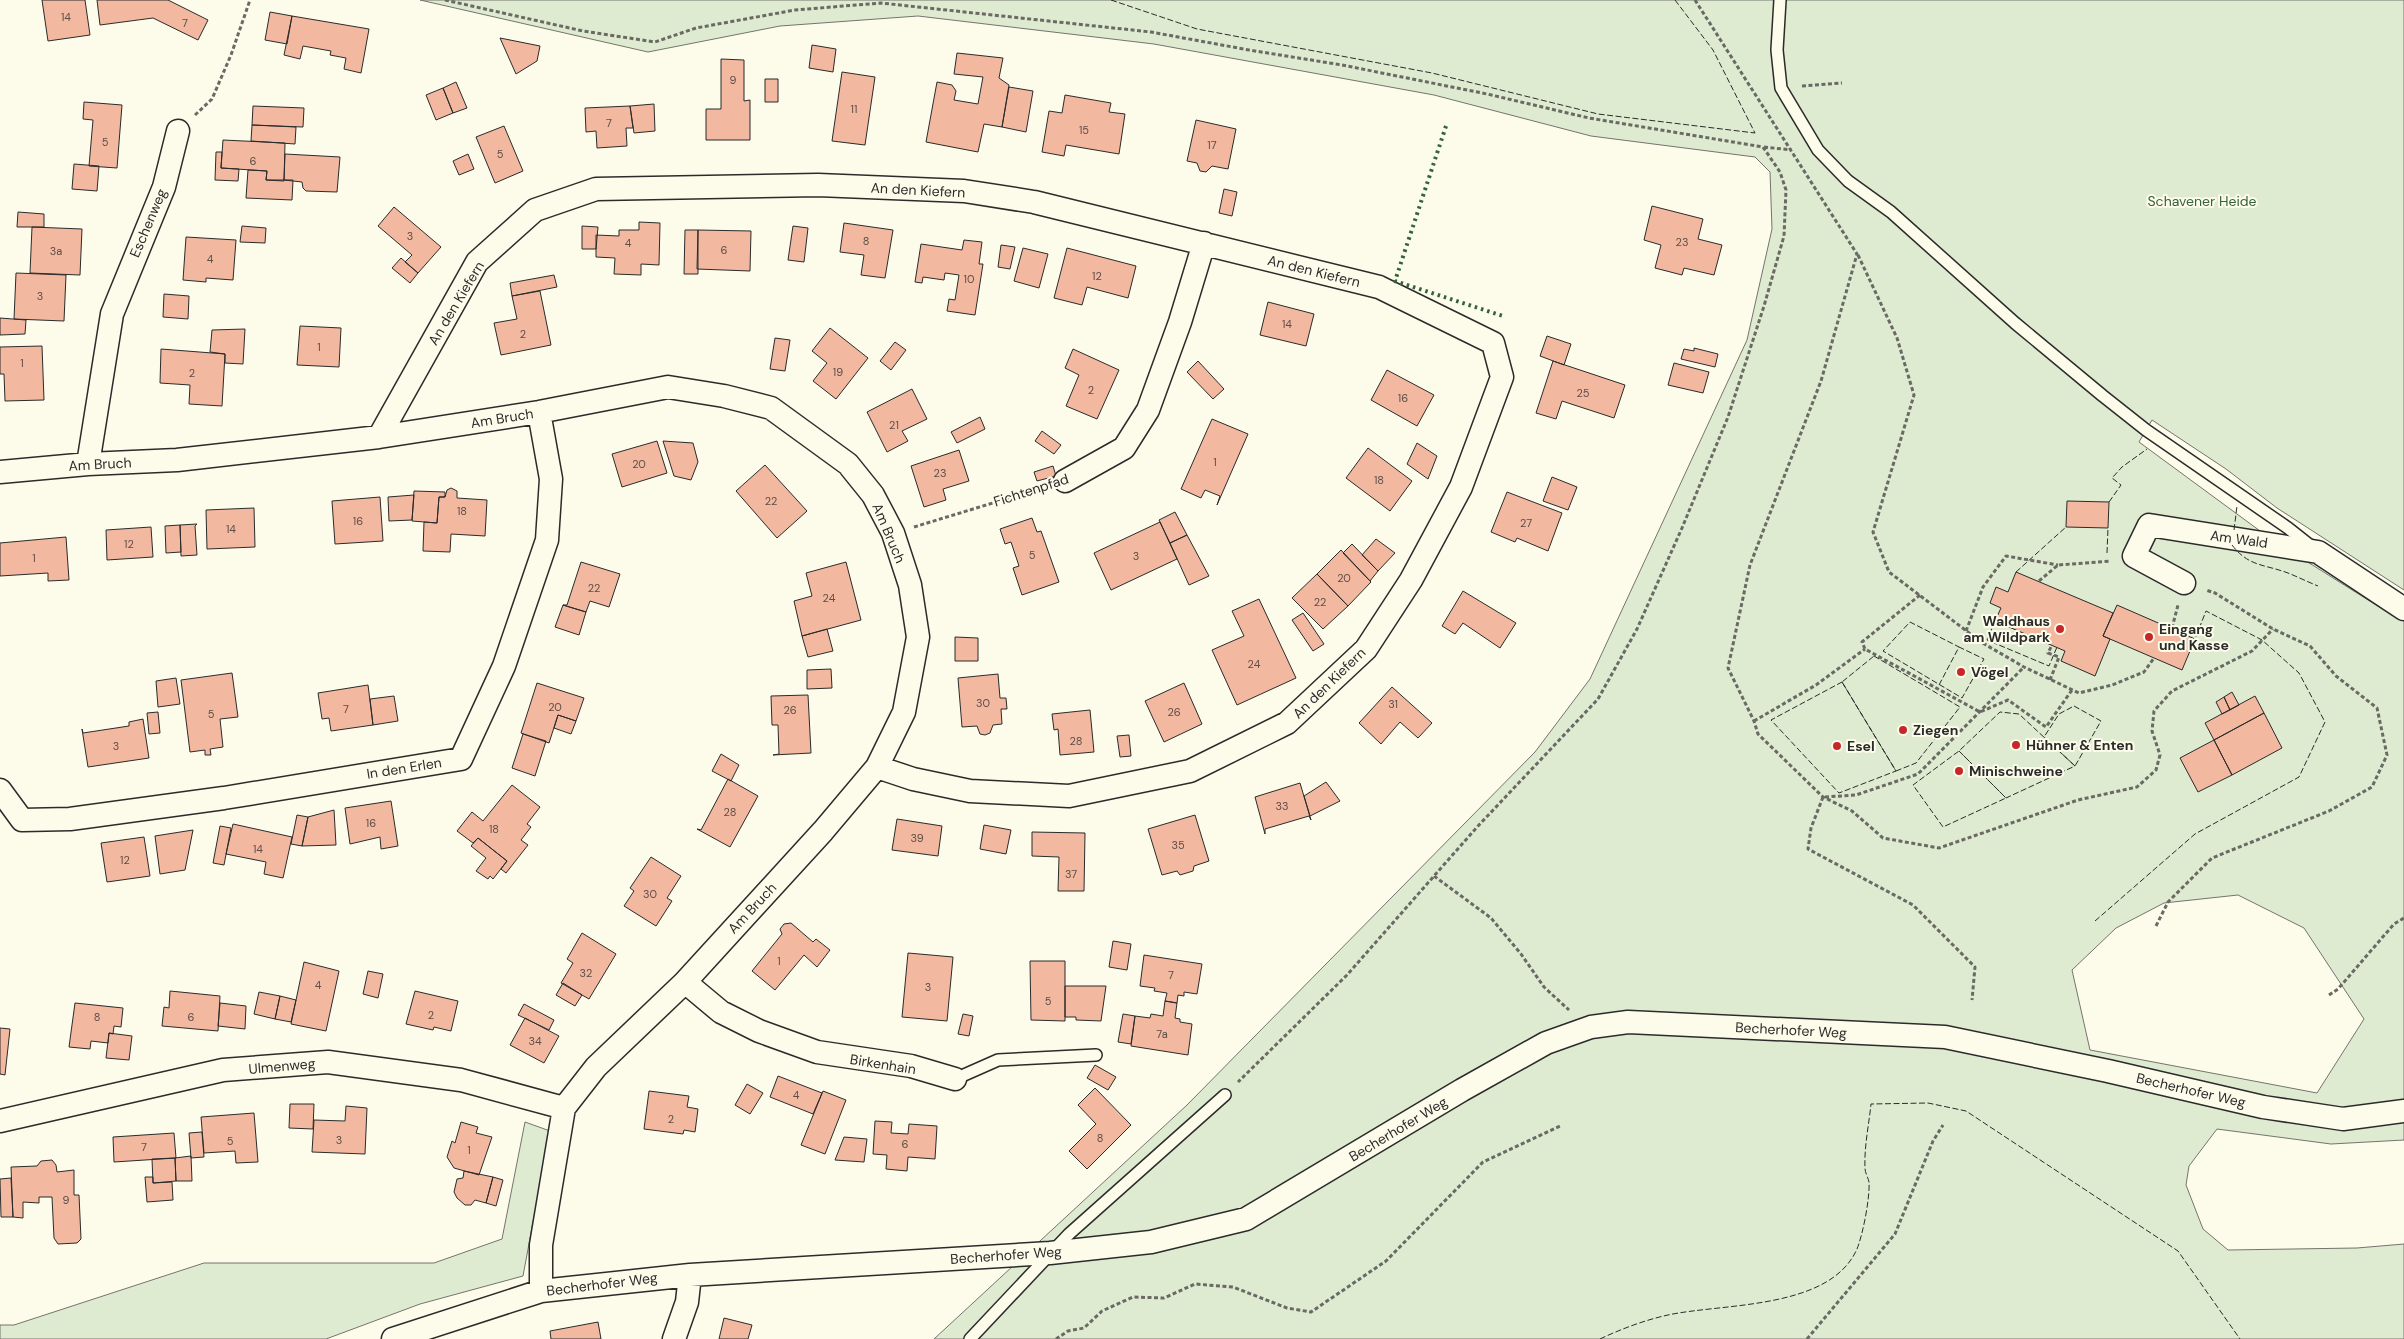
<svg xmlns="http://www.w3.org/2000/svg" width="2404" height="1339" viewBox="0 0 2404 1339" font-family="'DM Sans',sans-serif">
<style>
.green{fill:#deebd1;stroke:#74746e;fill-rule:evenodd}
.building{fill:#f2b8a0;stroke:#2b2b2b}
.lines{fill:none;stroke-linecap:round;stroke-linejoin:round}
.lane-casing{stroke:#2b2b2b;stroke-width:14}
.street-casing{stroke:#2b2b2b;stroke-width:25}
.path{stroke:#6a6964;stroke-width:3;stroke-dasharray:4 2.5;stroke-linecap:butt}
.lane{stroke:#fdfbea;stroke-width:11}
.street{stroke:#fdfbea;stroke-width:22}
.hedge{stroke:#34623c;stroke-width:4;stroke-dasharray:2.5 4;stroke-linecap:butt}
.fence{stroke:#2b2b2b;stroke-width:1;stroke-dasharray:6 2.5;stroke-linecap:butt}
.poi-dot{fill:#c62828;stroke:#fdfbea;stroke-width:2}
.labels{text-anchor:middle;dominant-baseline:central;stroke-width:4;stroke-linejoin:round;paint-order:stroke}
.number-label{font-size:11px;fill:#5d4e48}
.street-label{font-size:14px;fill:#2b2b2b;stroke:#fdfbea}
.park-label{font-size:14px;fill:#34623c;stroke:#fdfbea}
.poi-label{font-size:14px;font-weight:bold;fill:#2b2b2b;stroke:#fdfbea;text-anchor:start}
</style>
<rect width="100%" height="100%" fill="#fdfbea"/>
<path class="green" d="M420,0H2404V590L2277,508L2226,469L2152,420L2139,442L2271,539L2392,615L2404,609V1140L2331,1144L2217,1129L2189,1166L2186,1185L2203,1229L2228,1250L2357,1248L2404,1244V1339H934L1187,1105L1535,752L1590,679L1747,340L1772,229L1770,172L1755,157L1591,136L1434,95L1154,44L918,16L780,26L648,52ZM2238,895L2304,928L2364,1019L2317,1093L2090,1050L2072,970L2116,928L2164,903Z
M525,1122L550,1131L523,1276L420,1304L326,1339H0V1325H14L204,1263H434L502,1239Z"/>
<path class="building" d="M42,0H85L90,35L48,41Z
M97,0H168L208,20L198,40L153,18L100,25Z
M270,12L292,16L287,44L265,40Z
M292,16L369,29L361,73L344,69L346,58L330,55L331,51L303,46L300,59L284,55Z
M500,38L540,46L537,61L516,74Z
M812,45L836,49L833,72L809,68Z
M957,53L1003,58L999,78L1009,85L1002,127L984,124L978,152L926,142L937,82L952,85L956,91L954,100L978,104L983,77L954,74Z
M721,59L744,60V101L750,100V140H706V109H721Z
M842,72L875,77L865,145L832,141Z
M765,79H778V102H765Z
M456,82L467,108L453,113L443,88Z
M1009,87L1033,91L1026,132L1002,127Z
M443,88L453,113L436,120L426,95Z
M1065,95L1111,103L1109,112L1125,114L1119,154L1066,145L1064,156L1042,152L1049,111L1062,113Z
M84,102L122,105L117,168L89,166L93,120L83,119Z
M654,104L655,131L634,133L630,106Z
M253,106L304,108L303,127L252,125Z
M630,106L633,128H626L627,146L597,148L596,131L586,132L585,108Z
M1196,120L1236,129L1228,169L1212,166L1206,172L1200,171L1197,163L1187,161Z
M252,125L296,127L295,144L251,141Z
M504,126L523,171L495,183L476,137Z
M223,140L285,143L284,181L266,180L267,171L221,168Z
M216,152H222L221,168L239,169L238,181L215,180Z
M285,154L340,157L337,192L306,191L303,188L302,182L284,180Z
M468,154L474,169L459,175L453,161Z
M74,164L99,166L97,191L72,189Z
M248,170L267,171L266,180H293L292,200L246,198Z
M1224,189L1237,192L1232,216L1219,213Z
M1652,206L1703,219L1698,239L1722,245L1714,275L1684,268L1682,275L1655,268L1661,245L1644,240Z
M394,207L441,247L418,273L405,262L412,255L378,226Z
M18,212L44,214V227H17Z
M639,222L660,223L659,265L641,264V275L614,274L615,258L596,257V235L619,236V230H639Z
M844,223L893,230L885,278L861,275L864,255L840,252Z
M242,226L266,228L265,243L240,242Z
M582,226L598,227L596,249H582Z
M793,226L808,228L804,262L788,260Z
M32,227L82,229L80,275L30,273Z
M685,230H698V274H684Z
M698,230L751,231L750,271L697,269Z
M186,237L236,240L233,280L206,278V282L183,280Z
M964,240L982,242L979,264H983L975,315L947,311L949,299L955,300L959,275L945,273L944,280L923,277L922,283L915,282L921,244L962,250Z
M1001,245L1015,247L1010,269L998,267Z
M1023,248L1048,254L1039,288L1014,281Z
M1067,248L1136,266L1128,298L1087,287L1082,305L1054,298Z
M401,258L418,273L410,283L392,268Z
M16,273L66,275L64,321L14,319Z
M554,275L557,287L512,296L510,283Z
M540,291L551,345L501,355L494,323L517,319L512,296Z
M164,294L189,296L188,319L163,317Z
M1268,302L1314,314L1306,346L1260,335Z
M0,318L26,320L25,334L0,335Z
M300,326L341,328L339,367L297,365Z
M830,328L868,358L836,399L813,381L827,363L812,351Z
M245,329L243,364L225,363V354L210,352L212,330Z
M1547,336L1571,344L1564,365L1540,356Z
M775,338L790,340L785,371L770,369Z
M895,342L906,350L891,370L880,361Z
M42,346L44,400L5,401L4,374H0V347Z
M1694,348L1718,354L1715,367L1681,359L1684,349L1694,351Z
M161,349L225,354L222,406L189,404L190,385L160,383Z
M1073,349L1119,370L1097,419L1066,406L1079,375L1065,368Z
M1198,361L1224,389L1213,399L1187,372Z
M1553,361L1625,385L1614,418L1562,401L1556,419L1536,413Z
M1674,363L1709,372L1703,393L1668,385Z
M1387,370L1434,395L1417,426L1371,400Z
M912,389L927,419L902,431L908,441L887,452L867,412Z
M980,417L985,429L957,443L951,432Z
M1212,419L1248,434L1217,505L1220,496L1205,490L1201,498L1181,489Z
M1042,431L1061,445L1054,454L1035,441Z
M657,441L667,473L622,487L612,454Z
M663,441L693,443L698,462L691,480L674,476Z
M1417,443L1437,456L1428,479L1407,464Z
M1368,448L1412,481L1390,511L1346,478Z
M959,450L969,481L943,489L946,500L924,507L911,466Z
M765,465L807,511L777,538L736,491Z
M1053,466L1056,476L1037,481L1034,472Z
M1552,477L1577,487L1568,510L1543,501Z
M451,488L457,491V498L487,500L485,536L451,534L450,552L423,551L424,522L437,523L439,497H445L447,490Z
M414,491L445,492V497H439L437,523L412,521Z
M1507,492L1562,513L1548,551L1517,538L1515,542L1491,532Z
M414,495L412,520L389,521L388,497Z
M380,497L383,541L335,544L332,501Z
M2067,501L2109,502L2108,528L2066,527Z
M254,508L255,547L207,549L206,510Z
M1175,512L1187,535L1170,543L1159,520Z
M1032,518L1037,532L1041,531L1059,582L1022,595L1013,568L1019,566L1011,542L1005,544L1000,529Z
M1160,522L1177,559L1111,590L1094,553Z
M197,524L195,526L197,555L181,556L180,525Z
M180,525L181,552L166,553L165,526Z
M151,527L153,557L107,560L106,530Z
M1187,535L1209,576L1189,585L1170,543Z
M66,537L69,580L48,581V573L0,576V543Z
M1376,539L1395,553L1378,571L1362,555Z
M1352,544L1378,571L1370,581L1343,553Z
M1341,550L1371,582L1348,606L1317,574Z
M581,562L620,574L609,607L590,601L586,612L563,605H567Z
M846,562L861,620L802,636L794,601L812,596L806,573Z
M2016,572L2113,613L2103,636L2110,639L2095,676L2061,661L2065,651L1995,621L2001,608L1990,603L1996,587L2008,592Z
M1317,574L1348,606L1323,629L1292,598Z
M1463,591L1516,623L1500,648L1463,623L1455,634L1442,626Z
M1259,599L1296,678L1237,705L1212,650L1244,636L1232,611Z
M563,605L586,612L579,635L555,627Z
M2117,605L2195,639L2182,670L2103,636Z
M1303,613L1324,644L1313,651L1292,620Z
M827,629L833,651L808,657L802,636Z
M955,637L978,638V661H955Z
M831,669L832,688L807,689V670Z
M232,673L238,717L220,719L223,747L210,749L211,755H205V750L190,752L181,680Z
M998,674L1000,698H1006L1007,709H1001L1002,724L993,725L990,733L985,735L980,734L977,726L962,727L958,678Z
M176,678L180,704L158,707L156,681Z
M537,683L584,698L576,721L558,715L549,743L521,733Z
M1184,683L1202,724L1164,742L1145,701Z
M368,685L373,725L331,731L329,718L322,719L318,693Z
M1392,687L1432,723L1418,738L1400,722L1381,744L1359,723Z
M2232,692L2239,705L2230,710L2224,697Z
M808,695L811,753L773,755L779,754L778,725H772L771,696Z
M394,696L398,721L373,725L370,699Z
M2255,696L2264,713L2214,740L2205,723Z
M2224,697L2230,710L2222,714L2216,702Z
M1090,710L1094,752L1060,755L1058,729L1054,730L1052,714Z
M158,712L160,733L149,734L147,713Z
M2264,713L2282,748L2232,775L2214,740Z
M558,715L576,721L571,734L554,728Z
M143,719L149,758L88,767L82,729L83,733L129,726V722Z
M523,734L546,741L535,776L512,768Z
M1129,735L1131,756L1120,757L1117,736Z
M2214,740L2232,775L2198,792L2180,758Z
M721,754L739,765L731,781L712,771Z
M728,779L758,796L730,847L697,829L701,830Z
M1326,782L1340,801L1310,816L1304,796Z
M1300,783L1311,820L1309,816L1265,829V834L1255,797Z
M512,785L540,807L527,824L531,827L521,840L528,845L506,873L501,869L507,861L478,838L473,843L457,831L472,812L483,821Z
M391,801L398,846L381,849L380,837L350,844L345,808Z
M334,810L336,845L302,846L308,817Z
M297,815L308,817L302,846L291,844Z
M1195,815L1209,861L1194,866L1193,871L1180,875L1177,871L1162,875L1148,829Z
M897,819L942,826L938,856L892,850Z
M233,824L292,837L283,878L264,874L266,862L226,854Z
M984,825L1011,830L1006,854L980,849Z
M220,826L231,828L224,865L213,863Z
M193,830L185,870L160,874L155,836Z
M1032,832L1085,833L1084,891H1058L1059,857L1032,856Z
M144,837L150,876L107,882L101,843Z
M478,838L507,861L493,879L490,876L488,879L476,871L486,858L471,846Z
M651,857L681,876L667,898L672,901L656,926L624,906L634,891L630,888Z
M791,923L813,942L816,939L830,950L817,967L804,955L775,990L752,971L782,934L780,929L784,924Z
M582,933L616,954L589,999L561,983L573,963L567,959Z
M1113,941L1131,944L1127,970L1109,967Z
M908,953L953,957L947,1021L902,1017Z
M1144,955L1202,964L1197,994L1184,992V996L1178,995L1177,1003L1165,1001L1167,993L1154,991L1155,988L1140,986Z
M1030,961H1065V1021L1031,1020Z
M304,962L339,971L326,1031L291,1024Z
M368,971L383,974L378,998L363,994Z
M563,983L582,995L575,1006L556,995Z
M1065,986H1106L1101,1021L1076,1020V1017H1065Z
M170,991L220,996L218,1031L162,1026L164,1007L169,1008Z
M415,991L458,1001L451,1031L434,1027L433,1030L406,1024Z
M259,992L280,996L275,1019L254,1014Z
M280,996L296,1000L291,1022L275,1019Z
M1165,1001L1177,1003L1175,1018L1180,1019V1022L1192,1024L1188,1055L1131,1046L1135,1016L1150,1018L1151,1014L1163,1016Z
M75,1003L123,1008L121,1027L114,1026L113,1034L109,1033L108,1043L91,1041L90,1049L69,1047Z
M220,1003L246,1006L245,1029L218,1026Z
M524,1004L554,1020L549,1030L518,1015Z
M963,1014L973,1016L969,1036L958,1034Z
M1123,1014L1135,1016L1131,1044L1118,1042Z
M525,1018L559,1036L544,1063L510,1045Z
M0,1028L10,1029L5,1075L0,1074Z
M109,1033L132,1036L129,1060L106,1058Z
M1095,1065L1116,1077L1108,1090L1087,1078Z
M778,1076L822,1093L813,1114L770,1097Z
M747,1084L763,1093L750,1114L735,1105Z
M1095,1088L1131,1125L1087,1169L1069,1151L1096,1124L1078,1105Z
M649,1091L689,1096L687,1107L698,1109L695,1132L684,1130L683,1134L644,1129Z
M823,1091L846,1100L825,1154L801,1145Z
M290,1104H314L313,1129L289,1128Z
M346,1106L367,1108L365,1154L312,1152L314,1120L345,1121Z
M254,1113L258,1162L236,1163L235,1151L204,1153L201,1117Z
M875,1121L892,1122L891,1133L908,1134L909,1124L937,1126L935,1159L908,1157L907,1171L886,1169L887,1155L873,1154Z
M461,1122L478,1127L476,1133L492,1137L479,1175L454,1168L447,1157L452,1141L455,1143Z
M202,1132L204,1157L191,1158L189,1133Z
M174,1133L176,1158L114,1162L113,1137Z
M844,1137L867,1139L864,1162L835,1160Z
M191,1156L192,1181H176L175,1158Z
M175,1158L176,1181L153,1183L152,1159Z
M52,1160L56,1165L57,1172L74,1170V1195H79L81,1239L77,1243L58,1244L54,1238L52,1197H39V1203L23,1202V1218L13,1217L11,1167L37,1166L41,1161Z
M464,1171L493,1177L486,1203L475,1200L471,1205H465L457,1198L454,1192L457,1179L463,1178Z
M145,1177H153V1183L172,1182L173,1200L147,1202Z
M493,1177L503,1180L496,1206L486,1203Z
M11,1178L13,1217H1L0,1179Z
M724,1318L752,1325L748,1339H719Z
M598,1322L601,1339H551L550,1331Z"/>
<g class="lines">
<defs>
<path id="lane" d="M1780,0L1777,50L1781,88L1818,150L1848,181L1891,212L2015,323L2103,396L2146,430L2288,528L2312,547
M955,1079L998,1060L1096,1055
M970,1339L1069,1234L1225,1095"/>
<path id="street" d="M379,437L477,262L535,210L596,189L818,185L964,191L1034,202L1379,287L1493,343L1502,377L1461,487L1411,580L1366,649L1287,723L1190,771L1069,796L970,791L913,779L877,767
M88,464L112,314L164,187L178,131
M0,472L88,464L177,460L379,437L539,412L668,387L724,396L771,408L848,464L873,495L893,533L910,585L918,637L904,712L877,767L823,831L685,982L596,1067L564,1108L541,1245V1291
M1065,481L1124,448L1148,410L1180,322L1204,243
M2184,583L2134,556L2149,525L2318,552L2404,609
M0,790L22,820L70,819L224,798L461,759L504,666L547,540L551,479L539,412
M685,982L721,1012L759,1031L817,1052L911,1066L955,1079
M0,1121L223,1070L328,1062L461,1080L564,1108
M393,1339L541,1291L690,1275L1050,1253L1151,1242L1246,1219L1462,1090L1546,1043L1591,1027L1628,1022L1945,1037L2108,1071L2263,1107L2343,1119L2404,1111
M674,1339L687,1302L690,1275"/>
</defs>
<use href="#lane" class="lane-casing"/>
<use href="#street" class="street-casing"/>
<path class="path" d="M445,0L583,31L655,42L696,28L795,10L881,3L1151,32L1249,50L1342,65L1487,94L1589,118L1763,147L1780,172L1786,190L1784,236L1764,306L1728,417L1682,528L1637,629L1598,699L1478,826L1347,975L1238,1082
M1695,0L1857,254L1821,381L1750,565L1728,668L1754,721L1758,734L1823,797L1852,811L1883,838L1939,848L2078,800L2137,787L2156,770L2160,755L2152,731L2154,711L2172,691L2252,651L2273,629
M1802,86L1842,83
M195,115L212,99L231,55L250,0
M1764,147L1792,150
M1858,255L1897,338L1914,395L1873,532L1889,572L1981,642L2024,667L2079,693L2112,685L2144,672L2154,658
M914,527L1042,488
M2039,581L2058,565L2111,561
M1920,595L1862,642L1865,649L1980,712L2008,700L2046,727L2072,690
M2172,628L2178,605
M1966,631L1983,587L2006,556L2058,565
M2050,680L2059,657L2048,653L2052,645
M1754,721L1816,685L1865,649
M1823,797L1811,828L1808,849L1913,905L1975,967L1972,1000
M1825,797L1856,795L1918,774L2024,667
M1434,876L1491,918L1521,954L1544,987L1569,1010
M2156,926L2168,902L2212,858L2329,811L2372,787L2387,755L2377,708L2336,676L2310,646L2273,629L2215,593L2206,590
M2329,995L2338,989L2394,924L2404,918
M1056,1339L1068,1331L1084,1328L1102,1311L1133,1297L1164,1298L1195,1284L1233,1287L1287,1308L1311,1312L1386,1261L1483,1162L1560,1126
M1807,1339L1895,1234L1933,1141L1943,1125"/>
<use href="#lane" class="lane"/>
<use href="#street" class="street"/>
<path class="hedge" d="M1446,126L1395,281L1503,316"/>
<path class="fence" d="M1111,0L1197,29L1432,73L1598,114L1755,133
M1675,0L1713,50L1755,133
M2109,502L2121,485L2112,478L2122,467L2147,449
M2234,530L2237,506
M2232,545C2249,567 2264,564 2288,573C2298,577 2308,582 2318,586
M2107,553L2108,528
M2016,572L2066,527
M1995,621L1987,640L2049,666L2057,647
M1874,656L1960,707L1916,763L1896,771L1842,682Z
M1842,682L1896,771L1839,793L1771,720Z
M1939,685L1959,647L1984,659L1962,698L1883,651L1910,622L1959,647
M2074,706L2101,721L2075,766L2044,737L2059,714Z
M1959,751L2006,798L1943,827L1913,785L1959,751L2000,712L2019,714L2075,766L2006,798L1959,751
M2095,921L2195,834L2299,777L2325,722L2299,673L2262,640L2206,611L2195,639
M1600,1339C1621,1329 1645,1320 1668,1315C1723,1303 1830,1310 1857,1249C1863,1234 1870,1198 1869,1182C1868,1177 1865,1173 1865,1168C1864,1147 1869,1124 1871,1104L1928,1103L1966,1111L2178,1251L2240,1339"/>
</g>
<g class="poi-dot">
<circle cx="2060" cy="629" r="5"/>
<circle cx="2149" cy="637" r="5"/>
<circle cx="1961" cy="672" r="5"/>
<circle cx="1903" cy="730" r="5"/>
<circle cx="2016" cy="745" r="5"/>
<circle cx="1837" cy="746" r="5"/>
<circle cx="1959" cy="771" r="5"/>
</g>
<g class="labels">
<g class="number-label">
<text x="66" y="17">14</text>
<text x="185" y="23">7</text>
<text x="733" y="80">9</text>
<text x="854" y="109">11</text>
<text x="609" y="123">7</text>
<text x="1084" y="130">15</text>
<text x="105" y="142">5</text>
<text x="1212" y="145">17</text>
<text x="500" y="154">5</text>
<text x="253" y="161">6</text>
<text x="410" y="236">3</text>
<text x="866" y="241">8</text>
<text x="1682" y="242">23</text>
<text x="628" y="243">4</text>
<text x="724" y="250">6</text>
<text x="56" y="251">3a</text>
<text x="210" y="259">4</text>
<text x="1097" y="276">12</text>
<text x="969" y="279">10</text>
<text x="40" y="296">3</text>
<text x="1287" y="324">14</text>
<text x="523" y="334">2</text>
<text x="319" y="347">1</text>
<text x="22" y="363">1</text>
<text x="838" y="372">19</text>
<text x="192" y="373">2</text>
<text x="1091" y="390">2</text>
<text x="1583" y="393">25</text>
<text x="1403" y="398">16</text>
<text x="894" y="425">21</text>
<text x="1215" y="462">1</text>
<text x="639" y="464">20</text>
<text x="940" y="473">23</text>
<text x="1379" y="480">18</text>
<text x="771" y="501">22</text>
<text x="462" y="511">18</text>
<text x="358" y="521">16</text>
<text x="1526" y="523">27</text>
<text x="231" y="529">14</text>
<text x="129" y="544">12</text>
<text x="1032" y="555">5</text>
<text x="1136" y="556">3</text>
<text x="34" y="558">1</text>
<text x="1344" y="578">20</text>
<text x="594" y="588">22</text>
<text x="829" y="598">24</text>
<text x="1320" y="602">22</text>
<text x="1254" y="664">24</text>
<text x="983" y="703">30</text>
<text x="1393" y="704">31</text>
<text x="555" y="707">20</text>
<text x="346" y="709">7</text>
<text x="790" y="710">26</text>
<text x="1174" y="712">26</text>
<text x="211" y="714">5</text>
<text x="1076" y="741">28</text>
<text x="116" y="746">3</text>
<text x="1282" y="806">33</text>
<text x="730" y="812">28</text>
<text x="371" y="823">16</text>
<text x="494" y="829">18</text>
<text x="917" y="838">39</text>
<text x="1178" y="845">35</text>
<text x="258" y="849">14</text>
<text x="125" y="860">12</text>
<text x="1071" y="874">37</text>
<text x="650" y="894">30</text>
<text x="779" y="961">1</text>
<text x="586" y="973">32</text>
<text x="1171" y="975">7</text>
<text x="318" y="985">4</text>
<text x="928" y="987">3</text>
<text x="1048" y="1001">5</text>
<text x="431" y="1015">2</text>
<text x="97" y="1017">8</text>
<text x="191" y="1017">6</text>
<text x="1162" y="1034">7a</text>
<text x="535" y="1041">34</text>
<text x="796" y="1095">4</text>
<text x="671" y="1119">2</text>
<text x="1100" y="1138">8</text>
<text x="339" y="1140">3</text>
<text x="230" y="1141">5</text>
<text x="905" y="1144">6</text>
<text x="144" y="1147">7</text>
<text x="469" y="1150">1</text>
<text x="66" y="1200">9</text>
</g>
<g class="street-label">
<text transform="translate(918 190) rotate(3)">An den Kiefern</text>
<text transform="translate(148 223) rotate(-67)">Eschenweg</text>
<text transform="translate(1314 271) rotate(14)">An den Kiefern</text>
<text transform="translate(456 303) rotate(-59)">An den Kiefern</text>
<text transform="translate(502 418) rotate(-9)">Am Bruch</text>
<text transform="translate(100 464) rotate(-3)">Am Bruch</text>
<text transform="translate(1031 490) rotate(-18)">Fichtenpfad</text>
<text transform="translate(889 533) rotate(67)">Am Bruch</text>
<text transform="translate(2239 539) rotate(8)">Am Wald</text>
<text transform="translate(1329 683) rotate(-44)">An den Kiefern</text>
<text transform="translate(404 768) rotate(-9)">In den Erlen</text>
<text transform="translate(752 908) rotate(-47)">Am Bruch</text>
<text transform="translate(1791 1030) rotate(3)">Becherhofer Weg</text>
<text transform="translate(883 1064) rotate(9)">Birkenhain</text>
<text transform="translate(282 1066) rotate(-5)">Ulmenweg</text>
<text transform="translate(2191 1090) rotate(13)">Becherhofer Weg</text>
<text transform="translate(1398 1129) rotate(-31)">Becherhofer Weg</text>
<text transform="translate(1006 1255) rotate(-4)">Becherhofer Weg</text>
<text transform="translate(602 1284) rotate(-7)">Becherhofer Weg</text>
</g>
<g class="park-label">
<text x="2202" y="201">Schavener Heide</text>
</g>
<g class="poi-label">
<text x="2050" y="621" text-anchor="end">Waldhaus<tspan x="2050" dy="16">am Wildpark</tspan></text>
<text x="2159" y="629">Eingang<tspan x="2159" dy="16">und Kasse</tspan></text>
<text x="1971" y="672">Vögel</text>
<text x="1913" y="730">Ziegen</text>
<text x="2026" y="745">Hühner &amp; Enten</text>
<text x="1847" y="746">Esel</text>
<text x="1969" y="771">Minischweine</text>
</g>
</g>
</svg>
